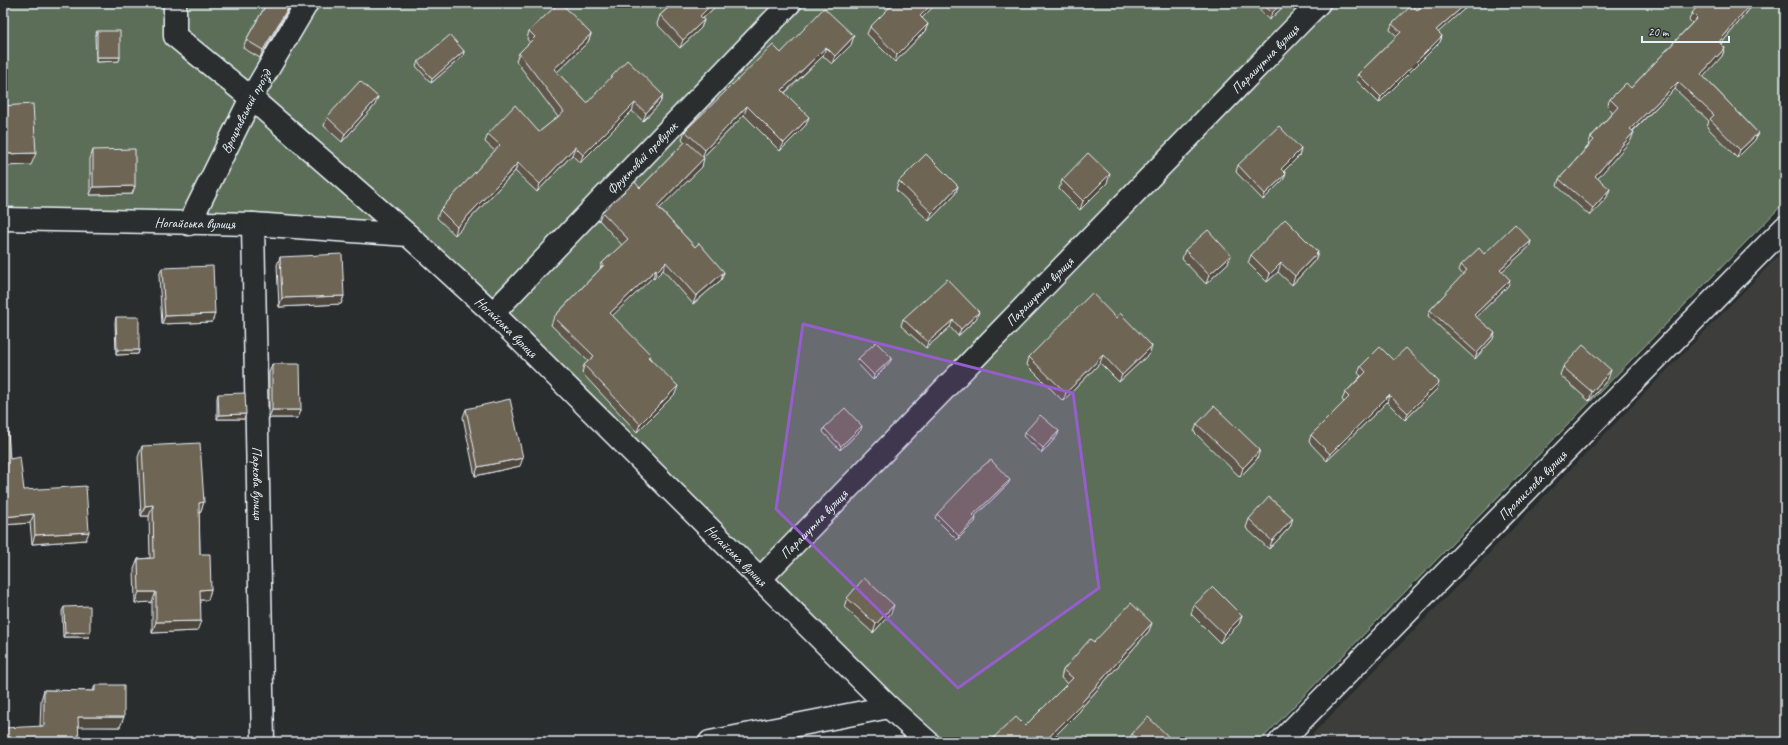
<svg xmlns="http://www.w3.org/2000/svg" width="1788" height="745" viewBox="0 0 1788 745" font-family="Caveat,sans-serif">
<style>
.built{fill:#3e3e3a}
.green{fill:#5d6e58;stroke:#a2b0a8}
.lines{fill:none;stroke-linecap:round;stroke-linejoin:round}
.minor-casing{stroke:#e8f1f8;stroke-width:25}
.minor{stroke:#2a2d2e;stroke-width:22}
.wall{fill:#5f5749;stroke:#e8f1f8}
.shaded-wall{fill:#4d473c;stroke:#e8f1f8}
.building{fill:#6e6555;stroke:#e8f1f8}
.marked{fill:#965dcd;fill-opacity:0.2;stroke:#965dcd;stroke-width:3;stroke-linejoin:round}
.labels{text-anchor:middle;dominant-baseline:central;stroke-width:4;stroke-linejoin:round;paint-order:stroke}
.street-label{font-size:14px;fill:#e8f1f8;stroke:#2a2d2e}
</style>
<rect width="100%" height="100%" fill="#2a2d2e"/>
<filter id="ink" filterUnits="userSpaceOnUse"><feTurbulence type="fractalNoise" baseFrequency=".025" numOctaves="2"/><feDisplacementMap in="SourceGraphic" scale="8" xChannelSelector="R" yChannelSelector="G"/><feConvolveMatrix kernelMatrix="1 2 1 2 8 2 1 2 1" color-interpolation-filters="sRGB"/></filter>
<g filter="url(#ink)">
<path class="built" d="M1785,249V742H1305Z"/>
<path class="green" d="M3,3H1785V202L1259,742H929L408,235L3,219Z"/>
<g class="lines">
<defs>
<g id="minor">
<path d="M175,3V36L251,98L408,235"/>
<path id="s1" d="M3,219L253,224L408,235L493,313L889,707L928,742"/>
<path id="s2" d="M189,224L251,98L307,3"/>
<path id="s3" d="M253,224L263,742"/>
<path id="s4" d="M493,313L790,3"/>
<path id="s5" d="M760,579L1319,3"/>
<path d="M710,742L889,707"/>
<path id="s6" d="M1280,742L1785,227"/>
</g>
</defs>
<use href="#minor" class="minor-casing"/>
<use href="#minor" class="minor"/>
</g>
<path class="wall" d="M267,3H292L260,58L243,48L246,40Z
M674,3H719L702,19L704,20L701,28L680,48L657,24L660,15Z
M894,3H937L922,18L928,24L925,31L895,62L867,34L870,27Z
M1253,3H1287L1269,20Z
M1426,3H1471L1438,32L1442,36L1440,42L1379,103L1356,80L1358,74L1397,36L1390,30L1392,24L1417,10Z
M1722,3H1753L1752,6L1721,44L1725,48L1722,56L1703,76L1758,133L1755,140L1737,158L1707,127L1709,121L1675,89L1633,131L1631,140L1597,178L1607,197L1590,216L1557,186L1559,179L1589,145H1588L1591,137L1613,112L1607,106L1610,99L1631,88L1692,23L1689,20L1692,13L1719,6Z
M97,31L120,57L119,61L96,62L95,36Z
M529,31L591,34L588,42L557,72L587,103L663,95L660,103L643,121L632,111L580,163L572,155L537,192L515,171L455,235L437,218L440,210L495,151L485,142L488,134L539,132L558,117L516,61L519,53L530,43L527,39Z
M851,45L832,64L823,56L785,93L806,125L780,151L744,115L703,157L702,167L659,208L695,247L724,272L721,280L693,304L663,270L654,279L653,277L612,315L650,358L675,394L637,432L582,373L584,365L588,361L551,325L554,317L600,269L602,263L622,245L599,220L602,212L640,188L685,142L682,139L685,131L781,53Z
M464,51L463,56L431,83L416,66L418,62Z
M375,105L342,142L324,126L327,117Z
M1301,149L1299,156L1284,171L1286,174L1283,180L1263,200L1236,172L1238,165Z
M93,150L135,186L132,194L90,195V159Z
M1062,180L1107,183L1080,210L1059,189Z
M899,181L958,186L955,194L929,221L896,190Z
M1531,241L1529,247L1502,271L1508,286L1476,317L1493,339L1475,359L1428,316L1430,310L1463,275L1459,270L1461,265L1484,254Z
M1185,250L1231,255L1228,263L1206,284L1182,259Z
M1318,252L1315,260L1292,285L1278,272L1267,282L1248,263L1251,255Z
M280,257L344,296L341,304L279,307L277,265Z
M162,268L212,322L162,324L159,276Z
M116,317L139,350L138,354L116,355L115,322Z
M1116,318L1152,346L1149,354L1119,382L1100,363L1063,401L1027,365L1029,357Z
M903,319H976L958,336L950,327L926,348L901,326Z
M858,359L890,362L873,380L857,363Z
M1393,360L1437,389L1405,420L1387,402L1327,461L1309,442L1311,435L1344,402L1342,400L1345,393L1361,376L1358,373L1361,366Z
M272,364L301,410L298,418H269V373Z
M1563,367L1608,379L1589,401L1560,375Z
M218,394L244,419H217V398Z
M466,409L520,466L475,476L463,417Z
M3,417L10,459L24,490L86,540L32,544L30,523L3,525Z
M1197,424L1257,459L1240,477L1194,432Z
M824,428L861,430L840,450L823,432Z
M1059,431L1057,436L1042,453L1023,436L1025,432Z
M142,446L204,502L200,513H199L200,554L211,589L208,600H200L197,631L152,633V602L135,603L134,569L138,559L150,558L149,516H141L138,457Z
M1008,484L975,516V522L957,540L935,518L937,514Z
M1249,519L1290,527L1269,549L1246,528Z
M847,598L891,613L873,633L844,607Z
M1194,605L1242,616L1239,624L1220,643L1191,614Z
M64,607L89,637H63L62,611Z
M1149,631L1082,707L1080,711L1049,742H992L994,737L1025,726L1068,684L1061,678L1063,670L1094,642Z
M95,685L120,727L40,726L41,700L44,690L93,691Z
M1132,734L1171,742H1135L1130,738Z"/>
<path class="shaded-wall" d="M205,3H248L205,5Z
M291,3H292L260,58L263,50Z
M713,3H719L697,24L700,16Z
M933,3H937L917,23L920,16Z
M1282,3H1287L1269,20L1272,13Z
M1467,3H1471L1434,36L1436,30Z
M1751,3H1753L1752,6L1716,50L1719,42Z
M704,20L701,28L680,48L683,40Z
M928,24L925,31L895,62L897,55Z
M591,34L588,42L552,77L554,69Z
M854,36L851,45L832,64L835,56Z
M1442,36L1440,42L1379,103L1381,97Z
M826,47L823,56L779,98L782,90Z
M1725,48L1722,56L1699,82L1701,74Z
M464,51L463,56L431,83L432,79Z
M97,57H120L119,61L96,62Z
M1678,82L1675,89L1627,136L1630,129Z
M663,95L660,103L643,121L646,113Z
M378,97L375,105L342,142L345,134Z
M635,103L632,111L580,163L583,155Z
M747,106L744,115L702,158L705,150Z
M809,117L806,125L780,151L784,143Z
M1634,132L1631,140L1593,184L1595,176Z
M1758,133L1755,140L1737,158L1740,150Z
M575,147L572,155L537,192L540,184Z
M1301,149L1299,156L1279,176L1281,169Z
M36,153L31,165L3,166V154Z
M704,158L702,167L654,214L657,206Z
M518,163L515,171L455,235L457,227Z
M1110,174L1107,183L1080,210L1083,201Z
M1286,174L1283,180L1263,200L1265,194Z
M135,186L132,194L90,195L93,187Z
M958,186L955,194L929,221L932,213Z
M1610,189L1607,197L1590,216L1593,208Z
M1531,241L1529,247L1498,275L1500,269Z
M1318,252L1315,260L1292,285L1295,276Z
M1231,255L1228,263L1206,284L1209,275Z
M666,262L663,270L654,279L657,271Z
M1281,263L1278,272L1267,282L1270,274Z
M656,269L653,277L607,321L610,313Z
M724,272L721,280L693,304L696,296Z
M1510,280L1508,286L1472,321L1474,315Z
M344,296L341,304L279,307L282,298Z
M979,312L976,319L958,336L961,329Z
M215,314L212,322L162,324L165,316Z
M953,320L950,327L926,348L928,342Z
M1495,333L1493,339L1475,359L1477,353Z
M1152,346L1149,354L1119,382L1122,375Z
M117,350H139L138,354L116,355Z
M1103,355L1100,363L1063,401L1066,393Z
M892,358L890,362L873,380L874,375Z
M1611,370L1608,379L1589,401L1592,392Z
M1439,382L1437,389L1405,420L1408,413Z
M678,386L675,394L637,432L640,424Z
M1389,395L1387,402L1327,461L1330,454Z
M272,410H301L298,418H269Z
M246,414L244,419H217L219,415Z
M862,426L861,430L840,450L841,446Z
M1059,431L1057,436L1042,453L1043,448Z
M1260,450L1257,459L1240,477L1243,468Z
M523,458L520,466L475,476L478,467Z
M1010,480L1008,484L972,519L973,515Z
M204,502L200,513H195L199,503Z
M153,505L149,516H141L145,506Z
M34,514L30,523L3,525V517Z
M976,518L975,522L957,540L959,536Z
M1293,518L1290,527L1269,549L1272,541Z
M89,532L86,540L32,544L35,535Z
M211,589L208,600H196L200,590Z
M139,592H156L152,602L135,603Z
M894,605L891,613L873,633L876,624Z
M1242,616L1239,624L1220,643L1224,634Z
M201,621L197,631L152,633L156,622Z
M1152,623L1149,631L1082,707L1080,711L1049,742H1044L1082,702Z
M90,632L89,637H63L65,633Z
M78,717H124L120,727H74Z"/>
<path class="building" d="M267,3H291L263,50L246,40Z
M559,3H561L591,34L554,69L587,103L627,60L663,95L646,113L635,103L583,155L575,147L540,184L518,163L457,227L440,210L500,145L488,134L515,105L539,132L564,112L519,53L535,37L529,31Z
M674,3H713L700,16L704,20L683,40L660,15Z
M894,3H933L920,16L928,24L897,55L870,27Z
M1262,3H1282L1272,13Z
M1426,3H1467L1436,30L1442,36L1381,97L1358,74L1401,32L1392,24L1412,5L1417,10Z
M1700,3H1715L1719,6L1722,3H1751L1719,42L1725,48L1701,74L1758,133L1740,150L1710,119L1714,115L1678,82L1630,129L1634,132L1595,176L1610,189L1593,208L1559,179L1594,140L1591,137L1618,107L1610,99L1626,83L1631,88L1697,18L1692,13Z
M824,8L854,36L835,56L826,47L782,90L809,117L784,143L747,106L705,150L685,131L773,45L781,53Z
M97,31H120V57H97Z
M450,35L464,51L432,79L418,62Z
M360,81L378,97L345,134L327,117Z
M33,104L36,153L3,154V106Z
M1279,126L1301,149L1281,169L1286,174L1265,194L1238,165Z
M686,141L704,158L657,206L695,247L699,243L724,272L696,296L666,262L657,271L656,269L610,313L651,355L648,357L678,386L640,424L584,365L594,356L554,317L604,265L602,263L628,239L602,212L635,182L640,188Z
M135,149V186L93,187V150Z
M1088,153L1110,174L1083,201L1062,180Z
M926,154L958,186L932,213L899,181Z
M1285,219L1318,252L1295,276L1281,263L1270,274L1251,255Z
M1515,224L1531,241L1500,269L1510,280L1474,315L1495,333L1477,353L1430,310L1467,270L1461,265L1479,248L1484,254Z
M1208,230L1231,255L1209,275L1185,250Z
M342,254L344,296L282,298L280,257Z
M213,266L215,314L165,316L162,268Z
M947,279L979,312L961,329L953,320L928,342L903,319Z
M1092,293L1116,318L1120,313L1152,346L1122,375L1103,355L1066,393L1029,357Z
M116,317H139V350H117Z
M876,342L892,358L874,375L858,359Z
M1583,345L1611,370L1592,392L1563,367Z
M1380,347L1393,360L1406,348L1439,382L1408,413L1389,395L1330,454L1311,435L1349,397L1345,393L1366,372L1361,366Z
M272,364H300L301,410H272Z
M245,393L246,414L219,415L218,394Z
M510,399L523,458L478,467L466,409Z
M1214,406L1260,450L1243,468L1197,424Z
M845,408L862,426L841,446L824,428Z
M1040,415L1059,431L1043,448L1025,432Z
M3,417H7L10,459L20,457L24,490L86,486L89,532L35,535L34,514L3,517Z
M200,443L204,502L199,503L200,554H210L211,589L200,590L201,621L156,622V592H139L138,559L154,558L153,505L145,506L142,446Z
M991,460L1010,480L973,515L976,518L959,536L937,514L984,465Z
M1269,497L1293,518L1272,541L1249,519Z
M864,578L894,605L876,624L847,598Z
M1213,587L1242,616L1224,634L1194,605Z
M1131,603L1152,623L1082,702L1083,703L1044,742H999L994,737L1016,717L1025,726L1073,678L1063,670L1090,639L1094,642Z
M90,606V632L65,633L64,607Z
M95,685H124V717H78L79,742H3V728L44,726V690L95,691Z
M1148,717L1173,741L1171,742H1141L1132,734Z"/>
</g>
<path class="marked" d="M803,324L1073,393L1099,588L958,688L776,509Z"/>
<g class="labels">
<g class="street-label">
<text stroke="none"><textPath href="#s5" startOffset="725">Парашутна вулиця</textPath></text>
<text stroke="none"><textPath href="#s2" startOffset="126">Вроцлавський проїзд</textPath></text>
<text stroke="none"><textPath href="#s4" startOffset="215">Фруктовий провулок</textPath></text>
<text stroke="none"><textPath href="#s1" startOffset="192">Ногайська вулиця</textPath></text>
<text stroke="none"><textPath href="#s5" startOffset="401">Парашутна вулиця</textPath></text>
<text stroke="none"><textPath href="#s1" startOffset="540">Ногайська вулиця</textPath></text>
<text stroke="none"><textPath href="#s3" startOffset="259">Паркова вулиця</textPath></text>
<text stroke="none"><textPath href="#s6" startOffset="360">Промислова вулиця</textPath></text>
<text stroke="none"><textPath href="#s5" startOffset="77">Парашутна вулиця</textPath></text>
<text stroke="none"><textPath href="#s1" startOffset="864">Ногайська вулиця</textPath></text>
</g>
</g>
<rect width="1788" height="745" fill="none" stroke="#2a2d2e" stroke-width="16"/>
<rect x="8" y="8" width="1772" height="729" fill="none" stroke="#e8f1f8" stroke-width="1.5" filter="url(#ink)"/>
<path d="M1642 36v6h87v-6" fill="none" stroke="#e8f1f8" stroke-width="2"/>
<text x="1648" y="36" font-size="12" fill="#e8f1f8" stroke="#2a2d2e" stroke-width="3" paint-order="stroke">20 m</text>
</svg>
